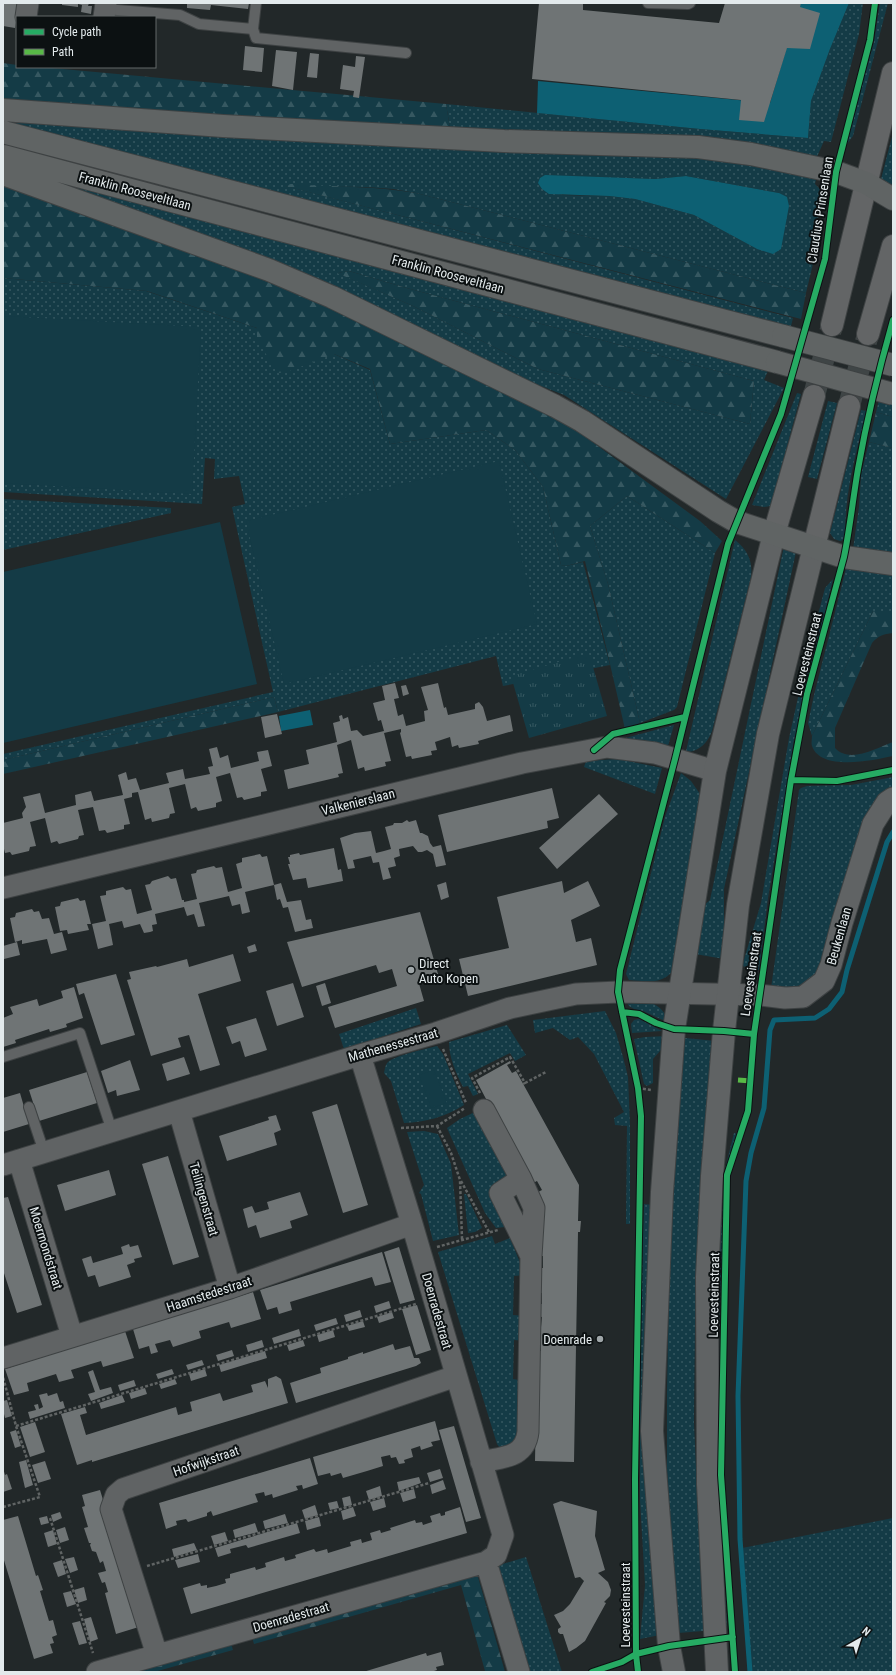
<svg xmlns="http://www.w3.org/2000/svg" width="896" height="1675" viewBox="0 0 896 1675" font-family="'Roboto Condensed',sans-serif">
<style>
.grass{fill:url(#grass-dots);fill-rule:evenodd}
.forest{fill:url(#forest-firs)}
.park{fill:url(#park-tufts)}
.garden{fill:#143b46}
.water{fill:#0d6073}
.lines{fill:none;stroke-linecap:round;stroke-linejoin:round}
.stream{stroke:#0d6073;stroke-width:5}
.building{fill:#6f7475}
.secondary-tunnel{stroke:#3f4546;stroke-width:22;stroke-dasharray:22 11;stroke-linecap:butt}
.service-casing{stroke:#3e4243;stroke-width:12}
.minor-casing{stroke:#3e4243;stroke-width:23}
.tertiary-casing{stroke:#3e4243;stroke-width:24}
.secondary-casing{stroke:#3e4243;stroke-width:24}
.primary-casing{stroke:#3e4243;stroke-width:24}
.path{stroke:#606464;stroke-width:2.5;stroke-dasharray:3 2;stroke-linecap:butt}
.service{stroke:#606364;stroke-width:10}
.minor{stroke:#606364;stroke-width:21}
.tertiary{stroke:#606364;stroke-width:22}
.secondary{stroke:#636566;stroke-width:22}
.primary{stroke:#606464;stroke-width:22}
.primary-bridge-casing{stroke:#3e4243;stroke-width:24;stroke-linecap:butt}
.primary-bridge{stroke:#606464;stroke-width:22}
.quiet{stroke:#58b947;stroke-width:5;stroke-dasharray:10 5;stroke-linecap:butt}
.cycleway-casing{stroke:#0c1112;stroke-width:8}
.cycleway{stroke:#26ab63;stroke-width:6}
.poi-dot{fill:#9fa6a8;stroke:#0c1112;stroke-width:1.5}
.labels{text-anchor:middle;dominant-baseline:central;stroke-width:4;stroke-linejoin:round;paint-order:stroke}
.street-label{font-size:13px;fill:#e3eaec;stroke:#0c1112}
.poi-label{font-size:13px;fill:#e3eaec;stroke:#0c1112;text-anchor:start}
</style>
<defs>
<pattern id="grass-dots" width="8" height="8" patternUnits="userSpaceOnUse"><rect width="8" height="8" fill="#143b46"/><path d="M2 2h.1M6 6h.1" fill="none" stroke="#365861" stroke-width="1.8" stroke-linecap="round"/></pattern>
<pattern id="forest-firs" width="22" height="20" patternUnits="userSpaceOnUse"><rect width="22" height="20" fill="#143b46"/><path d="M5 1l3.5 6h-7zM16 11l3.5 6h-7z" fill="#365861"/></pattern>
<pattern id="park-tufts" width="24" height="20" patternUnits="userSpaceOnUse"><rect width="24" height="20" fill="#143b46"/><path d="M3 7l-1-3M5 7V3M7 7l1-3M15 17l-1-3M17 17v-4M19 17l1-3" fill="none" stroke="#365861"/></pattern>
</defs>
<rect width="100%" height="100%" fill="#222829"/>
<path class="grass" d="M849,3H863L859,34L831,142L824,141L816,159L450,128L446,104L700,129L808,138L811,101L830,49Z
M880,3H888L853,136L844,148L874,42Z
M3,117L695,153L817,175L815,184L821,190L815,255L806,293L416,193L393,189L366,187L286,186L793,318L790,330L3,125ZM686,176L779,193L757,249L694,215L635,199L609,196L559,195L615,178L655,179Z
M893,133V188L881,179Z
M59,182L770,366L764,380L784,388L726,499L564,395L536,384L498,371L53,185ZM349,271L403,287L754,381L750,424L538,369L413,306L338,273Z
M3,278L146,291L334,354L370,370L390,444L486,430L515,450L543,487L561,565L566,566L583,562L610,665L503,686L496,656L278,712L274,697L3,760V754L273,692L232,507L245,504L239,476L214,479L215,459L205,458L202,504L3,492Z
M797,393L801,394L771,506L764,507L752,505Z
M880,396L893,400V417L876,412Z
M828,401L837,403L817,479L808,477Z
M861,410L867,411C856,451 845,492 845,534L843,540L840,541L834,539L830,533Z
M869,442L893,448V555L853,549L859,507L861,475Z
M627,496L715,553L677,707L674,710L640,723L608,584L590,526Z
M3,499L171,508V513L3,550Z
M735,540C748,550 753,562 751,577L712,731C708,742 700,751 688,752L686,751Z
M784,546L797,547L724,889V928L726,955L724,959L695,954L701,908L710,900Z
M855,566L893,571V611H873L812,736L808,723L814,695L846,569Z
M833,579L794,740L768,898L759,970L742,966L761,903L789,738L807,657L825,588Z
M674,725L668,746L614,741Z
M618,759L662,768L655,794L584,767L586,761Z
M681,773L691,781L700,794L672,972C660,985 645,981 629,980L626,974L665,817Z
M893,777V791L818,972C800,989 795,988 771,988L799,790L801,788L807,786L851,785Z
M626,1001C643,1001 659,1000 667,1018L665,1021L643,1011L634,1009L629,1006Z
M416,1008L421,1024L344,1049L339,1034Z
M605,1011L616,1033L623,1057L628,1077L630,1125V1224H626L627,1126L615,1125L614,1118L624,1112L594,1054L578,1037L570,1040L553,1028L535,1033L533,1020Z
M639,1019L662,1031L632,1033L631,1024L634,1020Z
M507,1025L526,1055L515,1061L510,1053L468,1074L478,1094L473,1096L468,1086L463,1087C456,1073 449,1058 449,1042Z
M667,1036V1043L653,1059V1083L647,1086L644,1084L634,1039L645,1037Z
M685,1038L716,1041L703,1164L695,1323L694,1423L698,1511L706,1572L703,1631L678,1633L670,1531L667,1468V1392L669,1286L675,1144Z
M437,1046L443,1054L464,1105C445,1117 426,1122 404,1123L391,1081L384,1073C385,1069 385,1065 388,1062C396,1055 426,1049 437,1046Z
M475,1112L516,1176L505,1227L496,1228L485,1213L447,1128L460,1119Z
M424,1131L438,1134L451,1164L459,1235L433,1241L421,1194L419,1193L424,1185L407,1132Z
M734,1133L739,1134L726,1175L719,1325L720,1513L727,1626L722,1627L716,1326L724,1173Z
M464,1194H466L482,1228L475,1232L468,1233Z
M644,1204L653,1205L660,1635L640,1639L645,1585L640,1500V1341Z
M492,1236L495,1244L510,1238L525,1275L514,1276L513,1315L525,1316L526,1341L514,1340L513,1379L525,1381L520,1443L500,1448L497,1444L438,1252Z
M893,1518V1672H748L744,1608L742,1548Z
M526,1557L562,1672H530L496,1566Z"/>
<path class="forest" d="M3,63L17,65V67H41L446,104L450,128L3,103Z
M3,181L330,304L526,402L576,430L700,521L722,541L715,553L627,496L590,526L608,584L640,723L625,729L604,638L585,561L566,566L561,565L543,487L515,450L486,430L390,444L370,369L334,354L287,372L278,373L257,340V328L147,291L3,278Z
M291,184C333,187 375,186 416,193L806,293L801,319L285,186Z
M349,271L403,287L754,381L750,424L538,369L413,306L337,273Z
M876,412L893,417V448L869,442Z
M873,611H893V633C883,634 878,636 872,643L835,728V748C850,764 876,748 893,742V756C874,760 821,772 812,746C811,743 812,739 812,736Z
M274,697L278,712L3,774V760Z
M476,1570L505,1672H481L485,1671L461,1585L254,1644L251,1634Z
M230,1640L233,1650L154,1672H116Z"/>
<path class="park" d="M589,653L607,716L529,738L511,676Z"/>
<path class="garden" d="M3,316L201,327L192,494L3,483Z
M499,461L537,624L284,684L246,521Z
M220,522L257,684L3,743V572Z
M434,1070L447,1103L431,1108L419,1075Z"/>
<path class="water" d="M800,3H849L830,49L811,101L808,138L700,129L537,113L538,81L770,103Z
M545,175L655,179L686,176L779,193L787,197L789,206L781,249L773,254L757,249L694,215L635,199L609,196L549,194L542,189L538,183L540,178Z
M310,710L313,725L281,731L279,716Z"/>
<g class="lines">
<path class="stream" d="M750,1672L740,1539L738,1396L746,1181L751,1153L764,1108L770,1030L774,1020L815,1018L829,1009L842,992L847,970L887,842L893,832"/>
</g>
<path class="building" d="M3,3H18L15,28L3,26Z
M62,3H89L88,6H92L91,14L81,12L82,5L78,4V7L62,5Z
M187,3H249L248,9L211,5L210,10L187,8Z
M539,3H583V10L719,23L725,3H801L800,7L820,13L810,49L787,48L764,122L739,120L741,100L532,79Z
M245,46L264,48L262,72L243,70Z
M276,50L297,52L293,90L272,86Z
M310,53L319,54L317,78L307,77Z
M356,56L365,57L359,98L353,97L354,91L340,89L343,65L355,67Z
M395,683L399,698L394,699L398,716L403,714L406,726L425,721L424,711L428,710L421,687L438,683L443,704L444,708L446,707L448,715L475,709V704L479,702L483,707L487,721L510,715L513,731L478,741L479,744L459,748L458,745L452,747L450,737L435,742L437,750L431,751L432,755L412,759L411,756L406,757L400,733L401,732V729L384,733L391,761L385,762L386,766L365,771L364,767L358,769L351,740L337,745L343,773L338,774L339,777L288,789L284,770L309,764L306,750L337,742L333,723L340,721L339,716L342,715L343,719L348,717L351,731L357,730L363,736L384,731L381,720L378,721L373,703L385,700L382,686Z
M406,685L409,694L403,696L401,686Z
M277,714L282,734L265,738L261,717Z
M217,747L220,758L228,755L231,768L259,761L257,752L268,750L272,766L261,769L267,791L261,792V796L244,800L242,797L237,798L230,773L216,777L222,801L216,803V807L198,811L196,807L191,809L185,784L169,788L175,813L170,814L169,818L152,822L151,818L145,820L138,792L132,793V797L124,799L130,824L124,825V829L107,833L105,830L99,831L93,807L78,810L84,835L79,836L78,839L59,844L57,841L51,843L45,818L30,822L36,846L30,847L29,851L12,855L10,852L5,853L3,845V823L23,818L22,813L26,807L23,797L40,793L45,813L76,805L75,795L91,791L94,801L123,795L118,775L126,772L128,780L136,778L140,790L169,783L166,773L183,769L185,779L210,774L208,767L213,766L209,749Z
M552,788L559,818L547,821L548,828L447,852L438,815Z
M599,794L618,814L557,869L539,848Z
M407,820L409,822L416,820L420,833H422L428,836L430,843L433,847L441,845L446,865L436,867L433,854L427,850L422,852H418L413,846L399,849L400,856L394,858L396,866L388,868L391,878L383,880L379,862L373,863L371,856L353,860L355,868L348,869L340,838L355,833L371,831L376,853L384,851L391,849L385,827L393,825L394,823H402Z
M334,848L338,870L341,869L343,881L308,888L306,878L293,880L288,864H290L288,857H290V855L299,853L300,855Z
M260,854L262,857L267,856L274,885L281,883L287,902L301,900L306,920L311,919L313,928L295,932L288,907L283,908L280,899L277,900L274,885L245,892L250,912L242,914L240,904L232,906L229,896L199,903L205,926L198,927L194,914L187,916L184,907L155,914L157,924L152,925L153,931L150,932L144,933L140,924L124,928L122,921L109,924L113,945L98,949L92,924L106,921L100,896L106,895V891L123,887L126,890L131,889L137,914L152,910L145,885L150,884L152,881L168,876L171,879L176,878L182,900H184V902L197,899L191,874L196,873L197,870L214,866L216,868L222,867L228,892L242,888L236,864L242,862V858Z
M562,881L564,893L588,881L600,906L571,920L576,942L591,938L597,965L468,996L459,959L509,948L497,897Z
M446,882L449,897L441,900L437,885Z
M78,898L80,901L85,900L91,924H87L89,930L68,934L67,930L60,931L55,907L60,906L61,902Z
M32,909L34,912L39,911L42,919L49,918L54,934L62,932L67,950L51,954L47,939L22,944V940L15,942L10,918L15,917L16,913Z
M420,912L438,974L418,980L424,1001L335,1028L328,1007L397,986L392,969L379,973L376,965L302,987L287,942Z
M17,942L20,955L4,959L3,946Z
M255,944L257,951L249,953L247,947Z
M233,954L241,981L198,994L220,1065L200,1071L189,1035L178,1038L181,1047L151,1056L127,980L131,979L129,972L156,966L157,967L187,959L189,967Z
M116,974L135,1035L101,1045L84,993L79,995L76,984Z
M293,983L304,1017L277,1026L266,991Z
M325,983L331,1003L322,1006L316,986Z
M74,987L83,1018L66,1024L67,1027L50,1032L49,1029L15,1040L16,1043L3,1047V1018L13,1014L10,1007L37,999L39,1006L63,998L61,991Z
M256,1018L267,1050L245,1057L240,1041L232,1044L226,1027Z
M184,1057L190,1074L167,1081L162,1064Z
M130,1060L140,1090L117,1096L116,1090L108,1093L101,1071Z
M510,1061L511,1063L507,1065L512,1073L516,1071L579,1185L578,1221H581L580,1232H578L574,1462L535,1461L537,1351H541V1340H537V1327H541L542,1317L535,1316L538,1304H542V1293H538L539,1268H543V1256H539L540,1196L538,1192L542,1190L537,1181L531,1184L476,1080Z
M87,1072L97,1103L39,1121L29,1090Z
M20,1093L29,1124L3,1132V1098Z
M337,1104L368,1205L343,1213L312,1112Z
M276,1115L281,1130L274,1133L277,1145L227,1161L219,1136L269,1120L268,1117Z
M168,1156L199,1257L173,1265L142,1164Z
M109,1170L116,1195L65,1211L57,1185Z
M300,1192L308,1215L290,1221L292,1228L260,1238L256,1225L248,1228L243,1209L252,1206L255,1213L269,1209L267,1202Z
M8,1197L42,1305L17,1313L3,1270V1198Z
M129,1244L130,1247L138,1245L142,1257L134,1259L135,1262L127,1265L131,1277L99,1287L95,1275L88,1277L82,1259L91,1256L93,1263L123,1254L121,1247Z
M399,1247L415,1300L400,1304L384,1252Z
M382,1252L391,1282L375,1286L372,1277L290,1302L292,1310L279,1314L277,1307L267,1310L260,1290Z
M253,1292L261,1319L231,1328L229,1322L199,1331L201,1338L173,1347L170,1340L155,1344L158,1352L151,1354L149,1346L139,1349L133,1329Z
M389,1301L391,1308L376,1313L374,1306Z
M417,1305L431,1350L416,1355L402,1309Z
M360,1310L362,1317L346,1322L344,1315Z
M392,1312L394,1318L379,1323L377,1317Z
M336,1318L338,1324L316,1331L314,1325Z
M363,1321L365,1327L349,1331L347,1326Z
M299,1329L301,1336L274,1344L272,1338Z
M333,1330L335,1337L319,1342L317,1335Z
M125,1331L134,1358L103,1367L101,1361L71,1370L74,1378L59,1382L56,1374L27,1383L29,1391L14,1395L5,1369Z
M262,1340L264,1347L248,1352L246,1345Z
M303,1340L305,1346L289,1351L287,1345Z
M393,1344L395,1350L410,1346L414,1358H419L421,1363L416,1366L296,1403L290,1383L321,1373L320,1368L348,1359V1357L363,1352V1354Z
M232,1350L234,1356L218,1361L216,1355Z
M265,1351L267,1358L221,1372L219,1365Z
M202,1360L204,1365L188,1370L186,1365Z
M172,1369L174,1374L158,1379L156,1374Z
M205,1369L207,1376L191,1381L189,1374Z
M93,1370L100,1390L111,1387L113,1393L91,1401L88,1394L95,1392L88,1372Z
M276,1376L281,1379L288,1403L92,1462V1460L77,1465L61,1414L85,1407L87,1413L80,1415L86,1435L176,1407L178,1415L192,1411L190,1402L220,1393L223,1401L253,1392L251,1385L265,1381L268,1388V1379Z
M175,1379L177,1384L161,1389L159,1384Z
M134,1380L136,1386L120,1391L118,1385Z
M145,1388L147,1394L131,1399L129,1393Z
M47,1393L48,1396L57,1393L60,1402L63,1401L65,1408L30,1419L28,1412L36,1410L34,1405L38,1404L39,1409L43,1407L39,1395Z
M122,1395L125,1402L101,1409L99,1403Z
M7,1400L12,1416L5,1418L3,1410V1401Z
M435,1421L440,1440L431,1442L433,1446L421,1450L420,1446L411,1449L413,1457L404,1460L405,1463L399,1464L396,1457L391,1458L390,1455L381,1457L383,1466L367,1471L343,1478L341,1473L331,1476L330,1473L318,1476L313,1457Z
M35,1422L45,1452L30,1457L20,1427Z
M454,1426L481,1518L466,1522L439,1430Z
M16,1430L21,1446L15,1448L10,1432Z
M310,1458L318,1484L303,1489L302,1485L296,1486L298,1490L273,1498L272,1494L265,1496L264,1492L255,1494L258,1502L213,1516L211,1511L207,1513V1516L188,1522L186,1519L176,1521L177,1525L166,1529L159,1503Z
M26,1460L33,1485L25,1488L19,1462Z
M45,1461L51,1479L38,1483L32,1465Z
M3,1468L5,1475L7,1474L12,1489L3,1492Z
M440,1469L443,1478L430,1482L427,1473Z
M419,1477L421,1483L399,1491L397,1482Z
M443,1480L446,1489L432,1494L430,1485Z
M380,1486L382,1496L369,1500L366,1491Z
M414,1489L416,1498L403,1502L400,1493Z
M100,1490L142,1626L116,1634L105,1593L108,1592L105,1582L102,1583L98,1573L106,1571L103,1561L100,1563L96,1552L92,1551L90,1545L91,1543H89L84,1528L88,1527L82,1507L85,1506L82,1495Z
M350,1496L352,1505L344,1507L342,1498Z
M384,1498L386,1507L373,1511L370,1502Z
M337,1501L339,1508L330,1510L328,1503Z
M561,1501L597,1511L595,1536L605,1570L598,1573L608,1582L611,1590L610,1596L604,1602L606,1603L585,1641L576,1648L569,1652L563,1634H560L558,1632V1629L561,1627L554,1615L563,1611L570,1604L584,1581L580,1577L575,1578L553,1504Z
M315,1505L318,1515L305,1519L302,1510Z
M353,1507L356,1516L343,1520L341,1511Z
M460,1507L467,1533L191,1614L183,1588L200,1583L201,1586L207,1585V1588L216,1586L226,1583L225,1579L230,1578V1574L255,1567L256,1570L266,1567L265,1563L284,1557L285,1561L296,1558L295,1555L314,1549L316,1552L327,1549L328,1553L351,1546L350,1542L361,1539L362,1543L372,1540L370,1533L380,1530L381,1533L391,1530L390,1528L415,1520L416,1523L422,1522L423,1525L432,1522L430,1516L440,1513L441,1516L445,1515V1512Z
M60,1512L62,1518L53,1522L51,1515Z
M285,1514L288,1523L265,1529L263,1521Z
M18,1516L36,1576L38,1575L43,1590L40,1591L49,1621L53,1620L57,1635L52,1637L54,1643L50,1644L53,1653L34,1659L3,1557V1520Z
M47,1516L49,1523L41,1525L39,1518Z
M319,1517L321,1526L307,1530L305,1521Z
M255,1523L258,1532L235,1538L233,1530Z
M297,1523L300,1533L248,1548L246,1545L230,1549L231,1553L218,1557L215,1548Z
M65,1527L69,1540L60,1543L56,1530Z
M53,1530L57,1544L48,1547L44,1533Z
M225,1532L228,1541L214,1545L211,1536Z
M194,1543L197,1550L174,1557L172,1549Z
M198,1554L200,1562L178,1568L175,1560Z
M74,1557L78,1570L70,1573L65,1559Z
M62,1560L66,1574L58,1577L53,1563Z
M84,1587L87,1600L78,1603L74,1590Z
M71,1591L76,1604L67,1607L63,1593Z
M91,1617L98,1639L90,1642L84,1619Z
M80,1621L87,1643L79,1645L72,1623Z
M441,1652L444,1665L436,1667L437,1670L431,1672H363L426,1653L427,1656Z"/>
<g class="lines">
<path class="secondary-tunnel" d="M814,396L832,325
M849,406L868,334"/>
<defs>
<path id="service" d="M648,3L688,4L690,3
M105,9L180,15L199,24L253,29L256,3
M253,29L256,38L406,53
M3,1057L80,1033L112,1131
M29,1107L44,1152"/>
<path id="minor" d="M26,17L28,3
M104,17L106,3
M3,888L522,763L607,747L655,753L715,771
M360,1055L412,1224L503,1535L496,1555L486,1562L519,1672
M484,1110L521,1179
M179,1111L230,1288
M19,1160L72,1336
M3,1165L360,1055L436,1033L510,1008L576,994L618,992L760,995L785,998L803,997L824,981L831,965L842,923L873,824L887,802L893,798
M3,1358L230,1288L412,1224
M481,1462C503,1457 525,1458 528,1432L531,1256L500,1193L521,1179L534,1208L531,1256
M157,1655L111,1509L116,1495L123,1489L456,1376
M97,1672L486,1562"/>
<path id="tertiary" d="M674,1672L669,1646L652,1431L662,1192L674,1029L715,771L774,534
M717,1672L708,1484L707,1277L712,1176L724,1031L738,905L768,734L814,547"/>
<path id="secondary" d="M832,325L893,73
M868,334L893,246
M774,534L814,396
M814,547L849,406"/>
<path id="primary" d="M3,110L223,126L504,141L698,147L751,154L836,172L866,183L893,199
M3,132L783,336
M3,156L777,362
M3,174L269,270L332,297L555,406L582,421L718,511L737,522L844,557L893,564"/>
</defs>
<use href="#service" class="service-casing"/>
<use href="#minor" class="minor-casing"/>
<use href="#tertiary" class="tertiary-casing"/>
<use href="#secondary" class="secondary-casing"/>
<use href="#primary" class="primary-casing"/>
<path class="path" d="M443,1049L466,1103
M525,1083L546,1072
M638,1088L651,1090
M480,1093L472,1078L510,1057L525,1083L523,1084
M437,1126L451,1153L460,1180L462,1239
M401,1128L437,1126L465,1108
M461,1181L489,1232
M437,1247L498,1230
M16,1426L416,1304
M3,1507L40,1497L16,1426L3,1377
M50,1518L93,1653
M147,1566L429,1483"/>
<use href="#service" class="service"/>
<use href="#minor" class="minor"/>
<use href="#tertiary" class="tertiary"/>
<use href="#secondary" class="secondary"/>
<use href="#primary" class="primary"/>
<defs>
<path id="primary-bridge" d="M783,336L893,365
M777,362L893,394"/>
</defs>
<use href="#primary-bridge" class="primary-bridge-casing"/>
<use href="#primary-bridge" class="primary-bridge"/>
<path class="quiet" d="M738,1080L751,1081"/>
<defs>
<path id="cycleway" d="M594,750L613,734L685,717
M791,780L837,781L893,770
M622,1012L639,1014L656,1023L674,1029L724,1031L754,1034
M592,1672L622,1662L636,1654L669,1646L733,1637
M638,1672L636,1654L635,1479L641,1116L638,1088L618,992L620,970L675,759L728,544L781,414L825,259L836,172L870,40L875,3
M735,1672L721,1475L727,1175L748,1111L754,1034L791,780L807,694L844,557C850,528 853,498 858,469C867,418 879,369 893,320"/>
</defs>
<use href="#cycleway" class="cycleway-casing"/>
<use href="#cycleway" class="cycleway"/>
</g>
<g class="poi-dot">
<circle cx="411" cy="970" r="4"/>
<circle cx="600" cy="1339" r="4"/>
</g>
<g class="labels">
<g class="street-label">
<text transform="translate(135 191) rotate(15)">Franklin Rooseveltlaan</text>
<text transform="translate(820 210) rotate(-81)">Claudius Prinsenlaan</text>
<text transform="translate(448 274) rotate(15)">Franklin Rooseveltlaan</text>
<text transform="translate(807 654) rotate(-76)">Loevesteinstraat</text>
<text transform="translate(358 802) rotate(-14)">Valkenierslaan</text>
<text transform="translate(839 936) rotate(-74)">Beukenlaan</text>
<text transform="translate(751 974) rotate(-82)">Loevesteinstraat</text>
<text transform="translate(393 1045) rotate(-16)">Mathenessestraat</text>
<text transform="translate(204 1199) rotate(74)">Teilingenstraat</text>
<text transform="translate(46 1248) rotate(73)">Moermondstraat</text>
<text transform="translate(209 1294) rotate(-18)">Haamstedestraat</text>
<text transform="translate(714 1295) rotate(-89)">Loevesteinstraat</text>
<text transform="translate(437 1311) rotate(74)">Doenradestraat</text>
<text transform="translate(206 1461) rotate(-19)">Hofwijkstraat</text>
<text transform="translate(625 1605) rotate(-90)">Loevesteinstraat</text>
<text transform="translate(291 1617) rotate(-16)">Doenradestraat</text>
</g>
<g class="poi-label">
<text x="419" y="963">Direct<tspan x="419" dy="15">Auto Kopen</tspan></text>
<text x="592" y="1339" text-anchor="end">Doenrade</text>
</g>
</g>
<rect width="896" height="1675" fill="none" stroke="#e3eaec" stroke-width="8"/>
<rect x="16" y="16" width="140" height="52" fill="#0c1112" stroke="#626869"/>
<rect x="24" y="29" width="20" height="6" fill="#26ab63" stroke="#626869"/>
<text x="52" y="36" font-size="12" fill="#e3eaec">Cycle path</text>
<rect x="24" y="49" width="20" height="6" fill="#58b947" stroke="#626869"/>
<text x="52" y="56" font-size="12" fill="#e3eaec">Path</text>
<g transform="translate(860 1639) rotate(39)" stroke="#0c1112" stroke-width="3" paint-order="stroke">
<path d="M0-3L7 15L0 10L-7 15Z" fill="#e3eaec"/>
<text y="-6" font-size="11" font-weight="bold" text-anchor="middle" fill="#e3eaec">N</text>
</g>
</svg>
